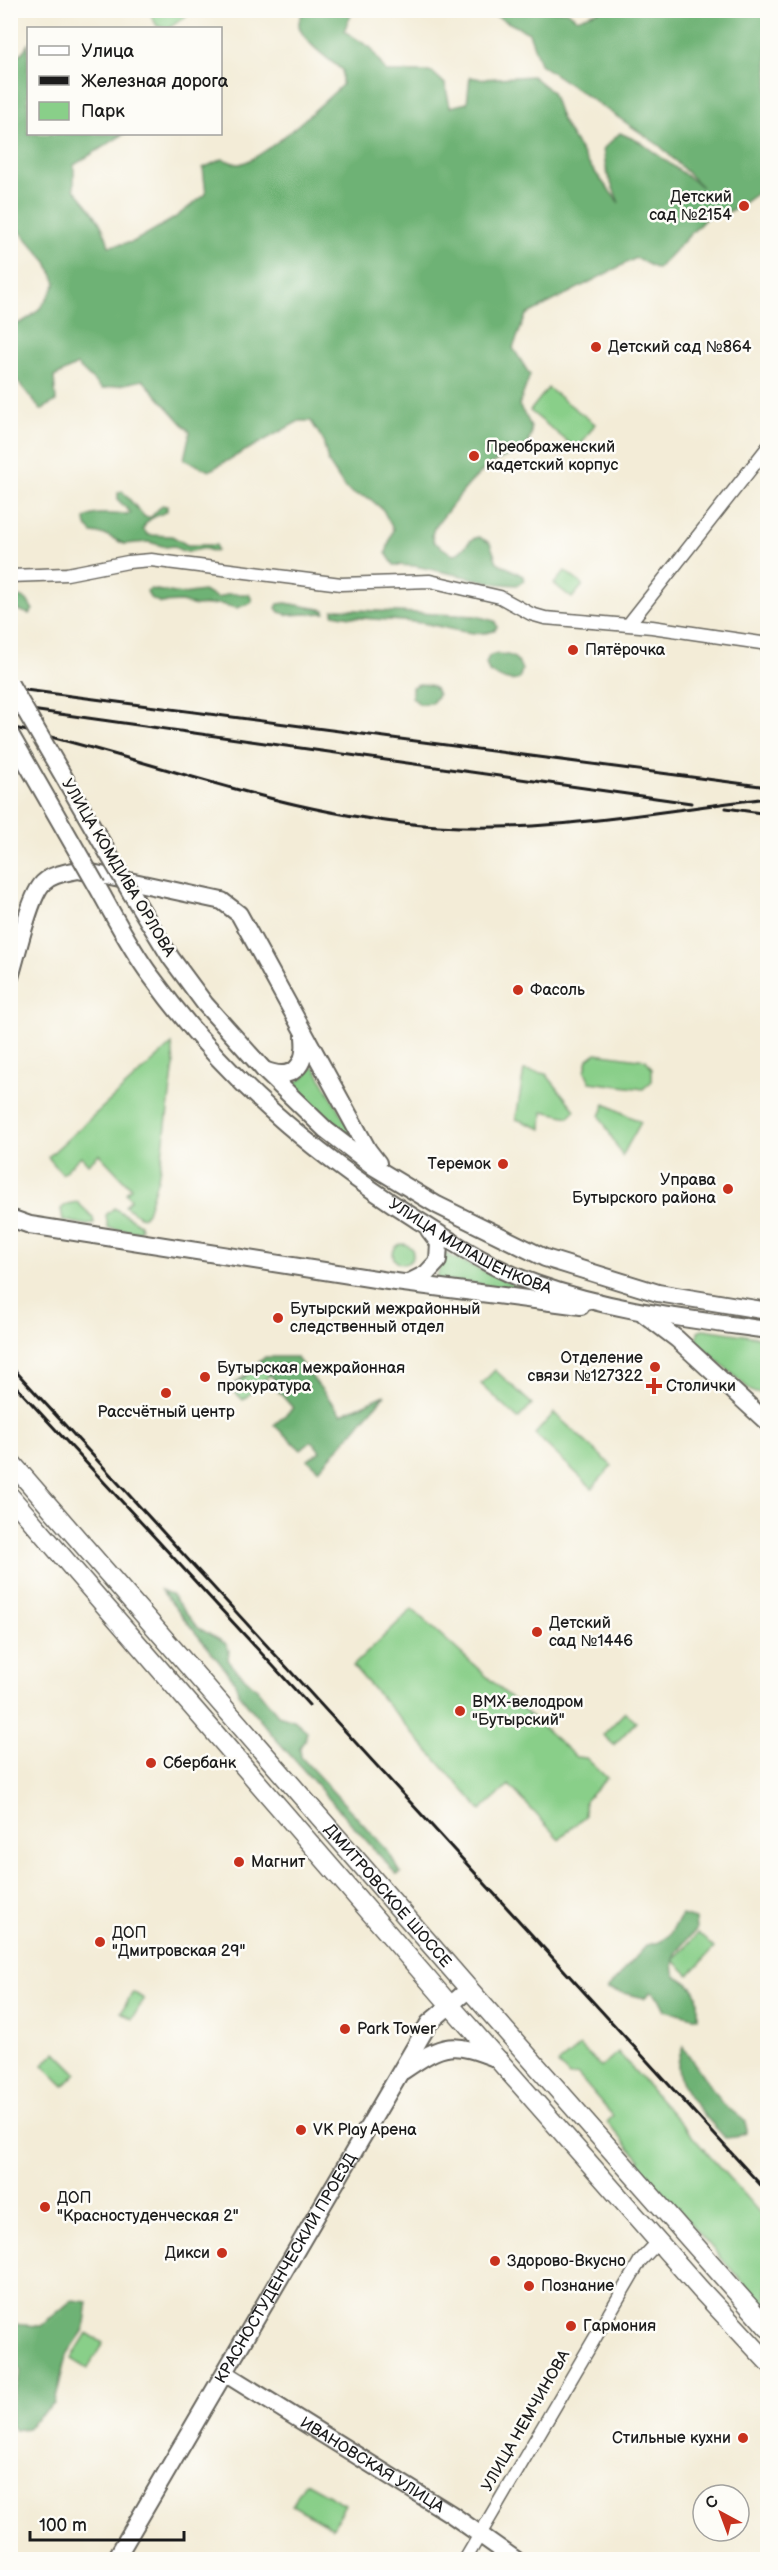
<svg xmlns="http://www.w3.org/2000/svg" width="778" height="2570" viewBox="0 0 778 2570" font-family="'Balsamiq Sans',sans-serif">
<style>
.green{fill:#89cf89;stroke:#527652;stroke-width:1.5}
.forest{fill:#6eb275;stroke:#456748;stroke-width:1.5}
.lines{fill:none;stroke-linecap:round;stroke-linejoin:round}
.street-casing{stroke:#67655d;stroke-width:15}
.secondary-casing{stroke:#67655d;stroke-width:20}
.primary-casing{stroke:#67655d;stroke-width:21}
.street{stroke:#fff;stroke-width:12}
.secondary{stroke:#fff;stroke-width:16}
.primary{stroke:#fff;stroke-width:18}
.rail{stroke:#1c1c1c;stroke-width:3}
.secondary-bridge-casing{stroke:#67655d;stroke-width:20;stroke-linecap:butt}
.secondary-bridge{stroke:#fff;stroke-width:16}
.poi-dot{fill:#c8321e;stroke:#fdfcf7;stroke-width:2}
.labels{text-anchor:middle;dominant-baseline:central;stroke-width:5;stroke-linejoin:round;paint-order:stroke}
.poi-label{font-size:16px;fill:#1c1c1c;stroke:#fdfcf7;text-anchor:start}
.street-label{font-size:16px;fill:#1c1c1c;stroke:#fdfcf7}
</style>
<rect width="100%" height="100%" fill="#fdfcf7"/>
<filter id="ink" filterUnits="userSpaceOnUse"><feTurbulence type="fractalNoise" baseFrequency=".0167" numOctaves="2"/><feDisplacementMap in="SourceGraphic" scale="12" xChannelSelector="R" yChannelSelector="G"/><feConvolveMatrix kernelMatrix="1 2 1 2 8 2 1 2 1" color-interpolation-filters="sRGB"/></filter>
<filter id="wash" filterUnits="userSpaceOnUse"><feTurbulence type="fractalNoise" baseFrequency=".008" numOctaves="4" result="noise"/><feDisplacementMap in="SourceGraphic" scale="24" xChannelSelector="R" yChannelSelector="G"/><feGaussianBlur stdDeviation="1.35" result="paint"/><feColorMatrix in="noise" values="0 0 0 0 0 0 0 0 0 0 0 0 0 0 0 0 0 1.4 0 .05"/><feComposite in="paint" operator="in"/></filter>
<g filter="url(#wash)">
<rect width="100%" height="100%" fill="#f3ecd7"/>
<path class="green" d="M149,11V10L193,11L169,28L157,26Z
M548,388L595,424L581,445L573,446L530,411Z
M565,571L583,585L572,598L554,584Z
M172,1044L174,1065L162,1155L158,1178L147,1212L144,1217L139,1216L125,1206L131,1199L126,1193L131,1188L99,1154L88,1164L81,1156L62,1174L48,1157Z
M596,1053L646,1060L652,1069V1081L643,1089L590,1082L585,1071L588,1059Z
M314,1066L356,1140L321,1116L289,1085L302,1079Z
M524,1070L546,1074L575,1110L569,1117L543,1111L542,1129L516,1119Z
M605,1104L641,1122L622,1156L600,1116Z
M77,1202L93,1217L94,1224L87,1225L63,1220L61,1209L67,1204Z
M114,1208L140,1224L141,1229L138,1232L108,1228L106,1215Z
M393 1254a10 10 0 1 1 20 0a10 10 0 1 1-20 0Z
M444,1253L527,1291L436,1279Z
M704,1329L758,1337L767,1341V1387C762,1394 758,1395 751,1391L697,1342L698,1332Z
M260,1363L270,1375L243,1400L232,1389Z
M495,1370L532,1404L518,1419L481,1384Z
M554,1413L612,1466L592,1488L535,1434Z
M412,1609L576,1757L586,1758L607,1778L585,1801V1816L559,1839L509,1785L481,1810L353,1666Z
M625,1712L636,1722L614,1745L603,1735Z
M698,1933L714,1948L689,1975L673,1960Z
M133,1992L144,1999L132,2019L121,2012Z
M580,2046L601,2067L618,2052L767,2221V2310L637,2163L640,2160L607,2122L613,2116L578,2075L569,2076L558,2064Z
M56,2052L77,2073L64,2086L43,2065Z
M87,2333L103,2343L87,2369L71,2359Z
M305,2482L345,2504L332,2528L292,2505Z"/>
<path class="forest" d="M602,10L767,11L768,129L762,139L766,166L763,189L734,210L707,217L657,269L636,258L526,315L513,348L530,375L519,405C524,416 535,425 530,438C525,455 505,454 493,463C470,478 452,507 434,528L432,535L434,542L453,555C465,552 466,539 479,537L490,543L497,562L523,576L524,580L518,585L499,584L415,566L394,565L386,553L393,529L383,510L369,498L354,494L345,488L328,462L323,440L311,421H299L209,471L184,459L190,432L143,380L102,389L77,365L54,377L56,401L41,410L11,373V326C34,320 45,304 56,283L47,262L11,221V58L22,53L28,44V134H124L74,165V189C90,207 103,222 109,246L133,242L173,219L206,194L203,168L222,159C227,160 234,164 239,164C261,161 324,102 342,85V70C329,59 307,45 300,29C297,22 301,16 304,11H349L351,15L344,31L371,48L386,72H432L445,84L450,107L467,103L470,77L481,79L532,76L552,92L562,121L588,163L619,203L607,173L603,149L620,133L640,142L702,187L660,146L540,64L529,33L486,11H567L577,19Z
M122,491L145,517H151L162,505L167,506V511C158,517 147,517 143,529L148,535L172,536L187,545H216L217,551C211,552 207,548 202,549C190,551 185,555 174,546L166,547L149,542L124,544L106,535L92,533L86,526L85,519C97,509 116,517 131,513L118,500V493Z
M150,589L182,594L203,591L218,598L228,594H249L252,600L251,603L237,608L220,604L196,606L181,602L161,603L150,598L147,591Z
M20,597L27,600L33,610L29,614L12,608L13,599Z
M286,603L325,610V613L289,615L279,612L276,608L278,604Z
M338,609L476,616L495,621L497,627L494,631C473,638 443,626 421,623C392,619 361,620 333,614V610Z
M494,654C509,654 517,655 522,670L519,679C509,684 498,676 489,672L486,663L489,656Z
M419,684C429,684 435,685 438,695L432,703L419,704L412,697V687Z
M265,1357H296L341,1414L385,1395L319,1470L308,1460L320,1451L312,1441L301,1450L274,1425L293,1408L271,1383L274,1379L260,1364L231,1387Z
M161,1590L171,1594L197,1627L225,1643L229,1650L228,1659L232,1666L257,1689L278,1715L294,1720L307,1731L305,1740L300,1747L301,1757L387,1850L401,1873L397,1875L274,1737L239,1694L233,1679Z
M682,1915L695,1919L696,1930C683,1944 668,1955 675,1975C698,1989 699,1991 698,2018L665,2010L659,1998L651,1992L644,1998L607,1989L647,1945L659,1942L668,1936Z
M683,2047L721,2102L746,2122V2133L736,2137L725,2138C709,2119 677,2092 678,2065C678,2059 681,2052 683,2047Z
M72,2300L88,2302L84,2330L66,2356L55,2403L27,2428L15,2430L11,2425V2404L21,2370L11,2361V2324L41,2326Z"/>
</g>
<g filter="url(#ink)">
<g class="lines">
<defs>
<path id="street" d="M10,576L67,574L128,562L151,560L341,584L430,581L500,597L531,614L545,618L652,627L768,644
M628,625L768,447
M465,2560L640,2261L658,2242"/>
<g id="secondary">
<path id="s1" d="M97,886C114,916 130,948 151,976C223,1076 309,1151 413,1217C452,1242 492,1269 536,1284C611,1311 689,1319 768,1330"/>
<path d="M131,893L171,958L205,1004L264,1070L326,1130L374,1167L437,1205L545,1258L658,1293L768,1311"/>
<path d="M10,977C17,956 29,897 43,883C52,874 65,873 78,870L222,901L239,914L368,1150L378,1163"/>
<path d="M264,1070C293,1082 307,1066 304,1037"/>
<path d="M10,1218L30,1225L388,1281L581,1306"/>
<path d="M408,1283L426,1274L438,1261L439,1243L429,1230"/>
<path d="M644,1314L677,1339L768,1423"/>
<path d="M403,2071C445,2042 452,2041 500,2060"/>
<path id="s2" d="M226,2374L451,2514L516,2560"/>
<path id="s3" d="M115,2560L429,2023L469,1989"/>
</g>
<g id="primary">
<path id="s4" d="M10,1461L469,1989L768,2328"/>
<path d="M10,1496L450,2005L700,2289L768,2362"/>
</g>
</defs>
<use href="#street" class="street-casing"/>
<use href="#secondary" class="secondary-casing"/>
<use href="#primary" class="primary-casing"/>
<use href="#street" class="street"/>
<use href="#secondary" class="secondary"/>
<use href="#primary" class="primary"/>
<path class="rail" d="M10,688L768,787
M10,707L691,803
M10,727C153,759 290,818 438,826C548,833 659,811 768,798
M726,808L768,814
M10,1365L768,2193
M10,1380L309,1705"/>
<defs>
<path id="secondary-bridge" d="M10,684L131,893
M10,734L97,886"/>
</defs>
<use href="#secondary-bridge" class="secondary-bridge-casing"/>
<use href="#secondary-bridge" class="secondary-bridge"/>
</g>
</g>
<g class="poi-dot">
<circle cx="744" cy="206" r="6"/>
<circle cx="596" cy="347" r="6"/>
<circle cx="474" cy="456" r="6"/>
<circle cx="573" cy="650" r="6"/>
<circle cx="518" cy="990" r="6"/>
<circle cx="503" cy="1164" r="6"/>
<circle cx="728" cy="1189" r="6"/>
<circle cx="278" cy="1318" r="6"/>
<circle cx="655" cy="1367" r="6"/>
<circle cx="205" cy="1377" r="6"/>
<path d="M651 1377h6v6h6v6h-6v6h-6v-6h-6v-6h6z"/>
<circle cx="166" cy="1393" r="6"/>
<circle cx="537" cy="1632" r="6"/>
<circle cx="460" cy="1711" r="6"/>
<circle cx="151" cy="1763" r="6"/>
<circle cx="239" cy="1862" r="6"/>
<circle cx="100" cy="1942" r="6"/>
<circle cx="345" cy="2029" r="6"/>
<circle cx="301" cy="2130" r="6"/>
<circle cx="45" cy="2207" r="6"/>
<circle cx="222" cy="2253" r="6"/>
<circle cx="495" cy="2261" r="6"/>
<circle cx="529" cy="2286" r="6"/>
<circle cx="571" cy="2326" r="6"/>
<circle cx="743" cy="2438" r="6"/>
</g>
<g class="labels">
<g class="poi-label">
<text x="732" y="197" text-anchor="end">Детский<tspan x="732" dy="18">сад №2154</tspan></text>
<text x="608" y="347">Детский сад №864</text>
<text x="486" y="447">Преображенский<tspan x="486" dy="18">кадетский корпус</tspan></text>
<text x="585" y="650">Пятёрочка</text>
<text x="530" y="990">Фасоль</text>
<text x="491" y="1164" text-anchor="end">Теремок</text>
<text x="716" y="1180" text-anchor="end">Управа<tspan x="716" dy="18">Бутырского района</tspan></text>
<text x="290" y="1309">Бутырский межрайонный<tspan x="290" dy="18">следственный отдел</tspan></text>
<text x="643" y="1358" text-anchor="end">Отделение<tspan x="643" dy="18">связи №127322</tspan></text>
<text x="217" y="1368">Бутырская межрайонная<tspan x="217" dy="18">прокуратура</tspan></text>
<text x="666" y="1386">Столички</text>
<text x="166" y="1412" text-anchor="middle">Рассчётный центр</text>
<text x="549" y="1623">Детский<tspan x="549" dy="18">сад №1446</tspan></text>
<text x="472" y="1702">BMX-велодром<tspan x="472" dy="18">"Бутырский"</tspan></text>
<text x="163" y="1763">Сбербанк</text>
<text x="251" y="1862">Магнит</text>
<text x="112" y="1933">ДОП<tspan x="112" dy="18">"Дмитровская 29"</tspan></text>
<text x="357" y="2029">Park Tower</text>
<text x="313" y="2130">VK Play Арена</text>
<text x="57" y="2198">ДОП<tspan x="57" dy="18">"Красностуденческая 2"</tspan></text>
<text x="210" y="2253" text-anchor="end">Дикси</text>
<text x="507" y="2261">Здорово-Вкусно</text>
<text x="541" y="2286">Познание</text>
<text x="583" y="2326">Гармония</text>
<text x="731" y="2438" text-anchor="end">Стильные кухни</text>
</g>
<g class="street-label">
<text transform="translate(118 868) rotate(59)">УЛИЦА КОМДИВА ОРЛОВА</text>
<text stroke="none"><textPath href="#s1" startOffset="528">УЛИЦА МИЛАШЕНКОВА</textPath></text>
<text stroke="none"><textPath href="#s4" startOffset="576">ДМИТРОВСКОЕ ШОССЕ</textPath></text>
<text stroke="none"><textPath href="#s3" startOffset="338">КРАСНОСТУДЕНЧЕСКИЙ ПРОЕЗД</textPath></text>
<text transform="translate(526 2421) rotate(-60)">УЛИЦА НЕМЧИНОВА</text>
<text stroke="none"><textPath href="#s2" startOffset="172">ИВАНОВСКАЯ УЛИЦА</textPath></text>
</g>
</g>
<rect width="778" height="2570" fill="none" stroke="#fdfcf7" stroke-width="36"/>
<rect x="27" y="27" width="195" height="108" fill="#fdfcf7" stroke="#a3a29f" stroke-width="1.5"/>
<rect x="39" y="46" width="30" height="9" fill="#ffffff" stroke="#a3a29f" stroke-width="1.5"/>
<text x="81" y="57" font-size="18" fill="#1c1c1c">Улица</text>
<rect x="39" y="76" width="30" height="9" fill="#1c1c1c" stroke="#a3a29f" stroke-width="1.5"/>
<text x="81" y="87" font-size="18" fill="#1c1c1c">Железная дорога</text>
<rect x="39" y="102" width="30" height="18" fill="#89cf89" stroke="#a3a29f" stroke-width="1.5"/>
<text x="81" y="117" font-size="18" fill="#1c1c1c">Парк</text>
<g transform="translate(721 2513) rotate(319)"><circle r="28" fill="#fdfcf7" stroke="#a3a29f" stroke-width="1.5"/>
<path d="M0-4.5L10 22L0 15L-10 22Z" fill="#c8321e"/>
<text y="-9" font-size="16" font-weight="bold" text-anchor="middle" fill="#1c1c1c">С</text>
</g>
<path d="M30 2531v9h154v-9" fill="none" stroke="#1c1c1c" stroke-width="3"/>
<text x="39" y="2531" font-size="18" fill="#1c1c1c" stroke="#fdfcf7" stroke-width="4.5" paint-order="stroke">100 m</text>
</svg>
